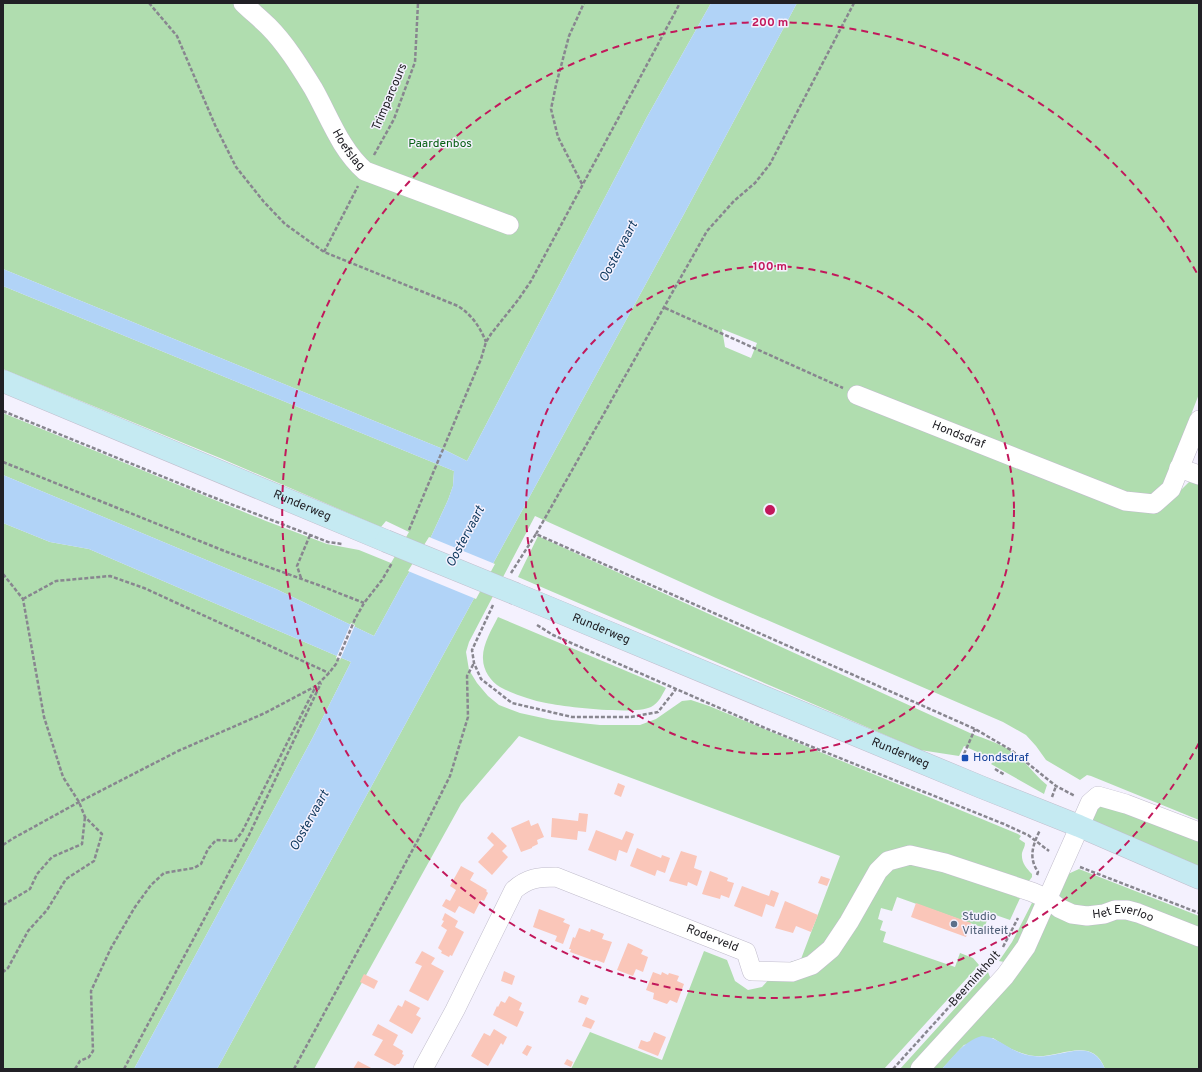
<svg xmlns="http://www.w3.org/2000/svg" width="1202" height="1072" viewBox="0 0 1202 1072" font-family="Overpass,sans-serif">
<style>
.green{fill:#b0ddaf;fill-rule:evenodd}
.water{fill:#b1d3f7}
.pier{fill:#f4f1fe}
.building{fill:#fac6b9}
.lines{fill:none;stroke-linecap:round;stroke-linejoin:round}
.street-casing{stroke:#c1bdcc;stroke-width:20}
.secondary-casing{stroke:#c1bdcc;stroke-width:23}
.path{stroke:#88868f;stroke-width:2.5;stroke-dasharray:4 2;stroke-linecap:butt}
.street{stroke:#fff;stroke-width:19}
.secondary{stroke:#c5eaf2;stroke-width:22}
.secondary-bridge-casing{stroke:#c1bdcc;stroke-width:23;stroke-linecap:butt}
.secondary-bridge{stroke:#c5eaf2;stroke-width:22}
.ring{fill:none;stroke:#c2185b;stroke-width:2;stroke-dasharray:7 5}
.transit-dot{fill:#1a4fb4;stroke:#f4f1fe;stroke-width:1.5}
.service-dot{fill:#5c6f8a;stroke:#f4f1fe;stroke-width:1.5}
.labels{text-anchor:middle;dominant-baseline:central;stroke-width:3;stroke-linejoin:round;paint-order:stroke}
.street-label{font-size:12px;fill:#212025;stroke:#f4f1fe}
.park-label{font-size:12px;fill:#076013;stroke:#f4f1fe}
.transit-label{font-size:12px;fill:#164399;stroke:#f4f1fe;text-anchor:start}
.service-label{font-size:12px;fill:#4e5e75;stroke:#f4f1fe;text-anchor:start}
.water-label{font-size:13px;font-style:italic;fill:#0d375c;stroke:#f4f1fe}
.centre{fill:#c2185b;stroke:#f4f1fe;stroke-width:2}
.ring-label{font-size:12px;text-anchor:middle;font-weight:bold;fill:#c2185b;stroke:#f4f1fe;stroke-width:3;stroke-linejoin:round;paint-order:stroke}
</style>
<rect width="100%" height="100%" fill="#f4f1fe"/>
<path class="green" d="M3,3H711L647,117L467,461L443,449L3,269Z
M797,3H1199V394L1182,438L1175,496L1192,479H1199V820L1091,776L1087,775L1080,780L1046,760L1036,746L1026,735L1003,722L716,598L535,516L469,642L466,652L469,670L477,683L488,696L499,705L520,713L552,720L600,725H640L656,719L682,701L691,700L709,706L1018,834L1021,836L1019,839L1025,843C1025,847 1023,849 1022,853C1021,862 1026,868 1032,874V877L1026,885L1010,920L990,913L984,928L897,897L892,911L881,908L878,919L883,921L880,930L886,932L883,942L955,967L960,953L973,958L979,965L884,1069H571L590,1032L662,1060L704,951L727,960L735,981L748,990L762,987L771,977L801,975L855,903L810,961L772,967L801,959L840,856L519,736L461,804L314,1069H217L684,214ZM722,329L757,343L751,358L725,347Z
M3,286L454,471L453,486L448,500L430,539L405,579L374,636L276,589L3,475V413L266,521L327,544L359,550L391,563L409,532L386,521L381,527L220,458L3,369Z
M3,523L50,542L89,549L351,662L312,739L134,1069H3Z
M538,536L970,733C987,740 1007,745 1020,758C1030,767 1037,777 1047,785L1044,794L991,764L995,760L964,746L959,756L920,750L518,577Z
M498,617L662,686L666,688C662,695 659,703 651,707C635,715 565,707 546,703C531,700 513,694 500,687C491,682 483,670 483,659C482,645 492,629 498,617Z
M1105,802L1199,838V866L1085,817Z
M1079,869L1199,916V1069H1105C1092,1035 1061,1058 1035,1056C1020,1055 1005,1046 993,1038L964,1045L942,1069H930L1068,874Z
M1034,899L1039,901L1015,952L1004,962L999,961L1012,942Z
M988,972L990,977L989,982L909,1069H900Z"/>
<path class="water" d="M711,3H797L684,214L217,1069H134L312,739L351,662L89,549L50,542L3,523V475L276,589L374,636L405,579L430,539L448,500L453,486L454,471L3,286V269L443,449L467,461L647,117Z
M982,1036C986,1037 990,1037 994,1039C1007,1045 1018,1055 1033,1056C1060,1060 1091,1034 1105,1069H942C954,1056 964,1041 982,1036Z"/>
<path class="pier" d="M429,537L495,564L476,599L408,571Z
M351,623L355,625L340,660L336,658Z"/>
<path class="building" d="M618,783L625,786L621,797L614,794Z
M579,813L588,814L586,832L578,831L577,840L551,837L552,818L578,821Z
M529,820L531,826L538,823L544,837L537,840L538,844L532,847V848L521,852L511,828Z
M596,830L622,840L626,831L634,834L627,853L619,850L616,861L588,850Z
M492,832L507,846L502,851L508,857L492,875L478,862L494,845L487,838Z
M637,848L661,858L662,855L670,858L665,873L657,870L655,876L630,866Z
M681,851L697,856L694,868L702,871L697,886L688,882L687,886L669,881Z
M461,866L474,873L470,880L487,890L486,891L488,893L484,901L481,900L474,914L459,906L455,913L442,906L446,899L450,901L456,890L450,886Z
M710,871L728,878L727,881L734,883L729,898L721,895L720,899L702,894Z
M821,876L830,879L827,886L818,883Z
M742,886L769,896L771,890L779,893L774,907L766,904L762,917L734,906Z
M785,901L818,915L811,932L796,926L793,933L775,928Z
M916,903L971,923L966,937L911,917Z
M539,909L565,919L563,922L570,925L563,944L555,941L557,936L533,927Z
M445,913L458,921L455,927L464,932L452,956L450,955L449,957L441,953L442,951L438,948L447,930L441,926L444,921L442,920Z
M579,928L590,932L591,929L604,934L602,939L612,942L604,963L596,960L595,961L570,952L571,949H569L573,937L575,938Z
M628,943L643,950L641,954L648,957L643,972L636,969L633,976L617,970Z
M422,951L435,958L431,964L444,971L428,1001L409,991L422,966L415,963Z
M504,971L515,976L512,985L501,981Z
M653,972L661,975L662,972L668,975L669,973L679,976L677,981L684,984L677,1003L670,1000L667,1004L653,999L654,993L646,990Z
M364,974L378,981L374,989L360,982Z
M581,995L589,998L586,1005L578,1002Z
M509,996L522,1003L519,1010L524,1012L517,1027L493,1015L497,1006L498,1007L501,1001L505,1003Z
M405,1000L420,1008L416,1015L421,1018L412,1034L389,1021L398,1005L402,1007Z
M586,1017L595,1021L591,1029L582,1026Z
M378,1024L398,1035L393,1045L403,1051L402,1054L404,1055L399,1064H397L395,1066L374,1055L383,1040L372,1035Z
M494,1029L507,1037L503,1045L501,1043L488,1066L471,1056L484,1033L490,1036Z
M654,1032L666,1037L658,1056L638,1048L641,1040L647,1042L650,1041Z
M527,1045L532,1047L527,1056L522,1053Z
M567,1059L573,1062L571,1067L564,1064Z
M358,1061L373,1069H353Z"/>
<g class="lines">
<defs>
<g id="street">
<path id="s1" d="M243,3C251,11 260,18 268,26C286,44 300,67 313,88C329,116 340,149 365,171L509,225"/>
<path id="s2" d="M857,395L1125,501L1154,504L1171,489L1199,420"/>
<path d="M1179,468L1199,475"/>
<path id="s3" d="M423,1069L455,1010L514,890C528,878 538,877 556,877L746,952L752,971L792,972L812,965L831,949L849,922L878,871L888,861L910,855L945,863L1032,892L1048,899L1059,908L1072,914L1087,916L1104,914L1115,910H1127L1138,913L1199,937"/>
<path d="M920,1069L1005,976L1026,947L1090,803L1098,796L1126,804L1199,832"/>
</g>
<g id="secondary">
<path id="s4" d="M3,381L386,541"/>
<path id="s5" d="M516,594L981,787L1079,826L1199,878"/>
</g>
</defs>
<use href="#street" class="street-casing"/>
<use href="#secondary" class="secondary-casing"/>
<path class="path" d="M149,3L177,36L215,125L236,167L264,202L285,224L324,252L458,306C472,315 480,327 486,342
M374,155L394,119L415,62L418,3
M582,184L558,137L551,109L556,85L569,36L584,3
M324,252L358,186
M665,308L843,388
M3,411L210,496L328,542L342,544
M3,462L227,552L321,586L364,603
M409,530L481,359L486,342L491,334L518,300L531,281L680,3
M536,534L707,231L734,201L755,183L770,164L854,3
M511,573L536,534L975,729L1011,750L1056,786L1075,796
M3,574L23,599L44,717L63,777L79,802L85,817L102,834L94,861L66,879L47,910L28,931L8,968L3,972
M301,578L297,566L310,535
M23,599L56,581L110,576L144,588L329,673
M493,605L472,650L474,663L481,679L512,703L572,717H631L658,712L676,689
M537,625L553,635L765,728L1004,824L1028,835L1049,851
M964,754L975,729
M995,769L1005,775
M1052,797L1056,786
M3,845L12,839L79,802L178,751L265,713L316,686L329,673L336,664L355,619L364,603L382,580L392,563
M1080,867L1199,913
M1037,875L1038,872C1028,857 1033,845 1040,830
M3,905L30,889L37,874L52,857L82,844L85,817
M1003,947L1018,918
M75,1069L80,1061L89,1057L93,1051L91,991L111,948L135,907L151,885L164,873L194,868L201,864L208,849L216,840L235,841L242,832L316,686
M124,1069L249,835L321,683
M294,1069L419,838L450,776L468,717L467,676L474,663
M893,1069L997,954"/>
<use href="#street" class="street"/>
<use href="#secondary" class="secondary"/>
<defs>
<path id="secondary-bridge" d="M386,541L516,594"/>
</defs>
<use href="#secondary-bridge" class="secondary-bridge-casing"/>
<use href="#secondary-bridge" class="secondary-bridge"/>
</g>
<g class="ring">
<circle cx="770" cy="510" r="244"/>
<path d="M1199 743A488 488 0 1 1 1199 277"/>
</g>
<rect class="transit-dot" x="961" y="754" width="8" height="8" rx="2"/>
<circle class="service-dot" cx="954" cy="924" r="4"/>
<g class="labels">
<g class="street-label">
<text transform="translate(390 97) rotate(-67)">Trimparcours</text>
<text stroke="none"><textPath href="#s1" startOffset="182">Hoefslag</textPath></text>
<text stroke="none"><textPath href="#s2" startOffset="109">Hondsdraf</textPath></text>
<text stroke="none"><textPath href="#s4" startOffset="324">Runderweg</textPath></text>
<text stroke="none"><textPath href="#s5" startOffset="92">Runderweg</textPath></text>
<text stroke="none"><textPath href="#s5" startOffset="416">Runderweg</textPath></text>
<text stroke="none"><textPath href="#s3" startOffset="910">Het Everloo</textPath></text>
<text stroke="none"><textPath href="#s3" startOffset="414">Roderveld</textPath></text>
<text transform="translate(975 979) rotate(-48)">Beerninkholt</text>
</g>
<g class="park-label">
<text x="440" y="144">Paardenbos</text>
</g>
<g class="transit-label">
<text x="973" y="758">Hondsdraf</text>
</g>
<g class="service-label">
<text x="962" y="917">Studio<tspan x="962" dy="14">Vitaliteit</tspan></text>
</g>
<g class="water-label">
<text transform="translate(619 252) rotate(-62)">Oostervaart</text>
<text transform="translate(466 537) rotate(-62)">Oostervaart</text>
<text transform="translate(310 821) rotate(-61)">Oostervaart</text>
</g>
</g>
<circle cx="770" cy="510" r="6" class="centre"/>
<g class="ring-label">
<text x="770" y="26">200 m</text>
<text x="770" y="270">100 m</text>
</g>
<rect width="1202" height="1072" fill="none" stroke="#212025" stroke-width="8"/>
</svg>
